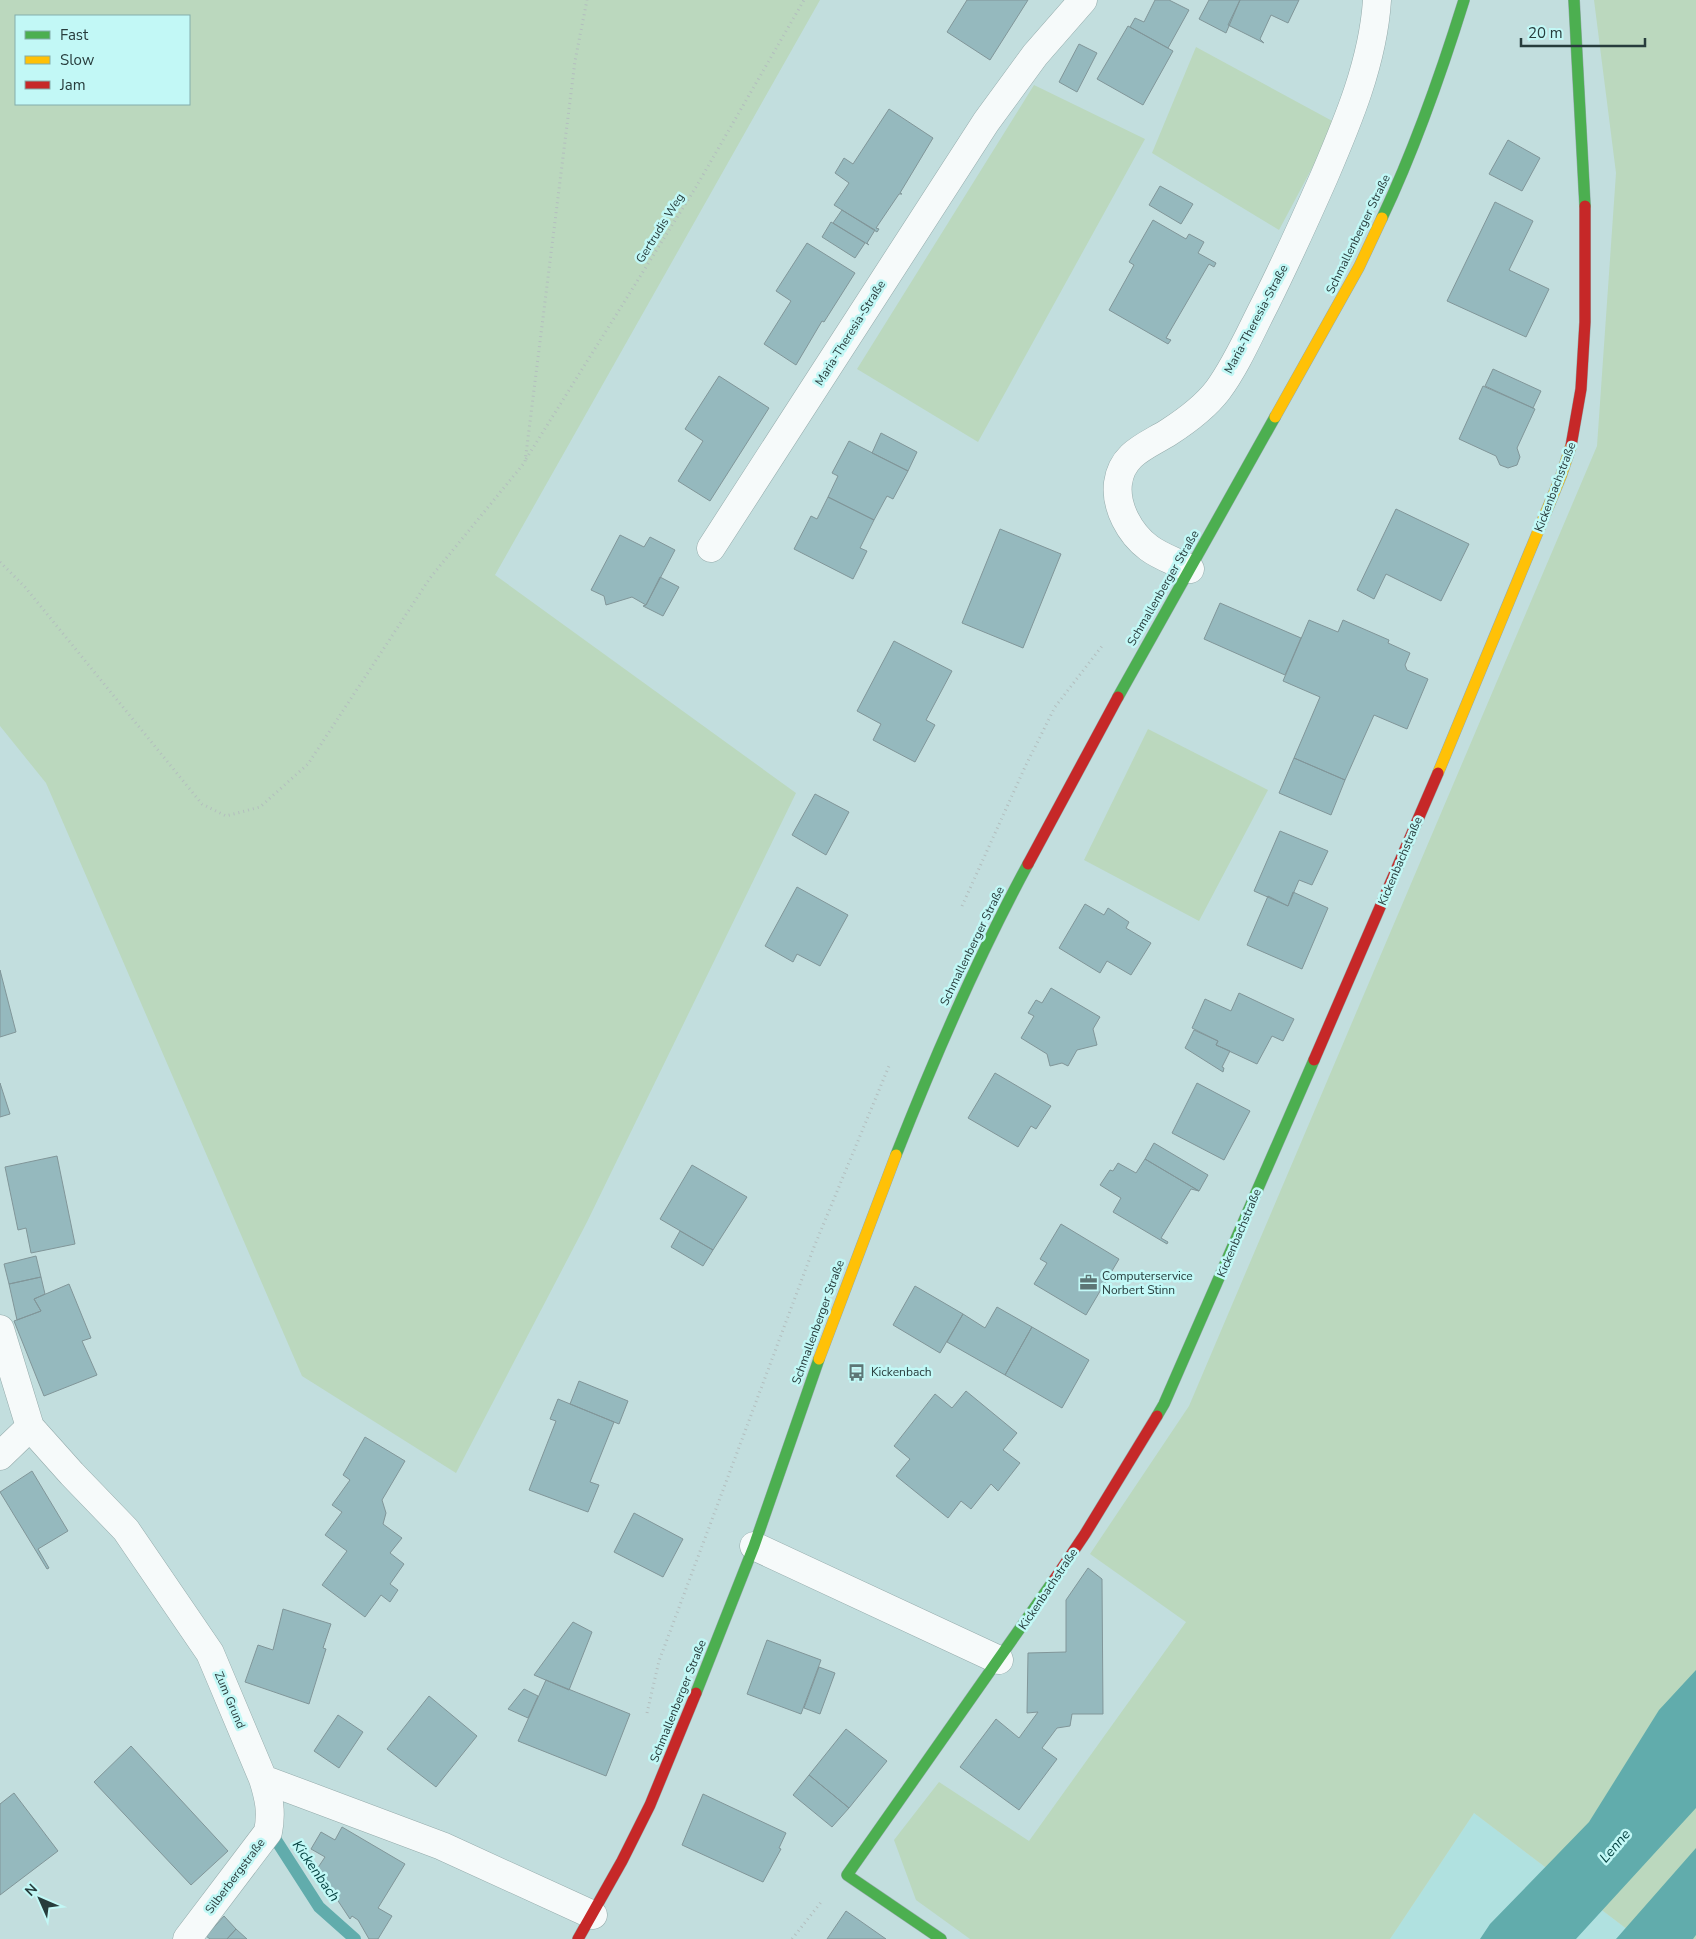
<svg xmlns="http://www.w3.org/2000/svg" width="1696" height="1939" viewBox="0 0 1696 1939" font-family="'Nunito Sans',sans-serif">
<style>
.built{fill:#b0e1e0}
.green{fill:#bbd8be;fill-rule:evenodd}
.water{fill:#61acac}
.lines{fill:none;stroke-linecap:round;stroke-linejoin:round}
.stream{stroke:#61acac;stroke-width:12}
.building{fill:#95b9be;stroke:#819699}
.street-casing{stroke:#95abab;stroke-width:29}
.fast-casing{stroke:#95abab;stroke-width:12}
.slow-casing{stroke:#95abab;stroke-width:12}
.jam-casing{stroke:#95abab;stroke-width:12}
.path{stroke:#b3bebe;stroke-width:3;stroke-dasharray:1 4;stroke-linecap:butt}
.street{stroke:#f6fafa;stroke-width:28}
.fast{stroke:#4caf50;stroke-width:11}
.slow{stroke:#ffc107;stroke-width:11}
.jam{stroke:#c62828;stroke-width:11}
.labels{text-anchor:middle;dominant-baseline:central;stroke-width:5;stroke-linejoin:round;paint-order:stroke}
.street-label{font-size:12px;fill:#273c3c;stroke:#c2f8f6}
.poi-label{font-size:12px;fill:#273c3c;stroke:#c2f8f6;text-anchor:start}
.water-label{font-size:14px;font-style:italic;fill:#003e3d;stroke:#c2f8f6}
</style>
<rect width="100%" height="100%" fill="#c2dede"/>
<path class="built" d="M1474,1813L1640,1939H1390Z"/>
<path class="green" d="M0,0H820L495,575L796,793L587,1222L456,1473L302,1376L46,783L0,726ZM16,16H189V104H16Z
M1594,0H1696V1939H1640L1474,1813L1390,1939H970L916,1900L894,1840L939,1782L1029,1841L1186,1622L1090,1554L1189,1406L1597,446L1616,173Z
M1196,47L1336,123L1279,230L1152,153Z
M1034,85L1145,139L978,442L857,369Z
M1148,729L1268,790L1199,921L1084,860Z"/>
<path class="water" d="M1696,1670V1808L1576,1939H1480L1490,1924L1589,1822L1659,1710Z
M1696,1848V1935L1693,1939H1616Z"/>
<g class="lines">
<path class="stream" d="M276,1840L319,1907L355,1939"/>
</g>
<path class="building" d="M967,0H1028L990,60L947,32Z
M1155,0H1169L1189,10L1168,48L1130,27L1135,18L1144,22Z
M1209,0H1240L1226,33L1199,19Z
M1240,0H1299L1288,23L1271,15L1260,39L1264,43L1228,25Z
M1128,26L1173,51L1143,105L1097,79Z
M1079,44L1097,53L1077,92L1059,82Z
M889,109L933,138L900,193L902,194H899L876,228L879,229L877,232L834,205L849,183L835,173L844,158L853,164Z
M1508,140L1540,158L1522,191L1489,174Z
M1160,186L1193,204L1181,224L1149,205Z
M1495,202L1533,221L1509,270L1549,289L1526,337L1447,301Z
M842,210L875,230L867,243L869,245L833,223Z
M1153,220L1186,239L1189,234L1204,242L1198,253L1216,263L1214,267L1209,264L1166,338L1171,340L1168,344L1109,310L1134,265L1129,262Z
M831,222L865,243L855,258L822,237Z
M807,243L855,273L824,322L822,321L796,365L764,344L791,301L776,291Z
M1493,369L1541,391L1533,408L1485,386Z
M719,376L769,408L710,501L678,481L703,441L685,429Z
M1483,386L1535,409L1517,448L1520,457L1517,465L1508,468L1500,465L1496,456L1459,439Z
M881,433L917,452L908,471L872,453Z
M849,441L908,471L893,499L887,496L874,520L828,497L838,476L832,473Z
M828,497L874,520L860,548L867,551L853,579L794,549L811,516L817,519Z
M1396,509L1469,544L1441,601L1386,574L1374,599L1357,590Z
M1000,529L1061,554L1023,648L962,623Z
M620,535L644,547L650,537L675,550L646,605L632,597L606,605L604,596L591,590Z
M660,577L679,587L663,616L643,606L646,605Z
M1220,603L1301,638L1285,675L1204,639Z
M1309,620L1338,632L1343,620L1389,640L1388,643L1410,653L1405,665L1407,670L1428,679L1407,729L1374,715L1345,780L1294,758L1320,697L1283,681Z
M894,641L952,671L926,720L935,725L915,762L873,740L881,724L857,711Z
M1294,758L1345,780L1331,815L1279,793Z
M815,794L849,812L826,855L792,835Z
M1280,831L1328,851L1312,885L1299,880L1288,906L1254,891Z
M797,887L848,915L820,966L797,954L793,962L765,946Z
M1293,892L1328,908L1302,969L1247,945L1268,896L1288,906Z
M1085,904L1104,915L1108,908L1129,922L1126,928L1151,943L1131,975L1107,961L1100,973L1059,948Z
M0,970L16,1032L0,1037Z
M1051,988L1100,1017L1093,1029L1097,1045L1077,1050L1068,1066L1062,1063L1050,1066L1047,1054L1021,1038L1034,1016L1028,1013L1036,1000L1042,1003Z
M1239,993L1294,1019L1283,1041L1272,1036L1257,1064L1216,1045L1218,1041L1192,1028L1205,999L1231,1011Z
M1194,1030L1218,1041L1216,1045L1230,1051L1222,1067L1224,1068L1223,1072L1185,1048Z
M995,1073L1051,1106L1036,1129L1031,1126L1018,1147L968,1118Z
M0,1083L10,1114L0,1117Z
M1197,1083L1250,1111L1224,1160L1172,1133Z
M1154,1143L1208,1175L1199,1191L1145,1159Z
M57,1156L75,1244L31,1253L26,1228L18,1230L5,1167Z
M1145,1159L1199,1191L1191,1189L1161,1238L1168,1242L1167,1244L1113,1212L1121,1198L1100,1185L1110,1170L1113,1171L1118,1163L1136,1173Z
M692,1165L747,1197L713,1250L660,1219Z
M1061,1224L1119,1259L1086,1315L1034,1284L1047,1263L1040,1259Z
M680,1231L713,1250L703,1266L671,1247Z
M36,1256L41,1277L9,1284L4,1264Z
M41,1277L45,1294L34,1299L41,1311L17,1320L9,1284Z
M69,1284L91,1338L82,1341L97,1375L44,1396L14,1321L41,1311L34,1299Z
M915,1286L963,1314L940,1353L893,1325Z
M997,1307L1032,1327L1005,1375L947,1342L963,1314L985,1328Z
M1032,1327L1089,1360L1062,1408L1005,1375Z
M579,1381L628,1401L619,1424L570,1404Z
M966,1391L1017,1433L1003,1450L1020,1463L998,1491L991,1484L971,1509L961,1501L948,1518L896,1476L910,1459L894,1446L935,1394L952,1408Z
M558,1399L614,1422L590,1482L599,1485L588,1512L529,1490L556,1421L550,1419Z
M365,1437L405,1461L382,1500L386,1513L383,1524L402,1538L390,1553L404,1564L390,1584L398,1590L390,1602L381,1595L365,1617L322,1585L347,1551L325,1535L342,1512L332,1505L350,1480L343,1475Z
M32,1471L68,1531L38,1549L49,1568L47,1569L0,1492Z
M634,1513L683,1539L663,1577L614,1552Z
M1088,1568L1102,1579L1103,1714H1072L1070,1726L1057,1728L1042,1748L1057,1759L1019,1810L960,1767L996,1719L1019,1738L1038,1712L1027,1713L1028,1653L1066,1652V1600Z
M283,1609L331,1624L323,1648L326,1649L309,1704L245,1682L258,1645L273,1650Z
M573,1622L592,1632L569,1690L534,1675Z
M767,1640L821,1660L801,1714L747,1694Z
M819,1667L835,1673L820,1714L804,1708Z
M546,1680L630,1714L606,1776L518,1741Z
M524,1689L538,1696L528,1718L508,1709Z
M429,1696L477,1736L436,1787L387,1749Z
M338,1715L363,1732L339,1768L314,1751Z
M846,1729L887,1761L849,1808L809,1775Z
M131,1746L228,1851L191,1885L94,1782Z
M809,1775L849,1808L832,1827L793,1795Z
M14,1793L58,1851L0,1895V1804Z
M703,1794L786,1833L779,1848L781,1849L763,1882L682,1845Z
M342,1827L405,1864L378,1908L392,1916L378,1939H369L358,1920L352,1916L350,1919L317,1869L325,1857L311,1849L321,1832L335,1840Z
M846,1911L886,1939H827Z
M224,1916L236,1929L227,1939H210L206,1936Z
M236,1929L247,1939H227Z"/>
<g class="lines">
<defs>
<path id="street" d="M711,548L986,122L1035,55L1083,0
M1190,569C1177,562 1161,557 1149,548C1130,534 1115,507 1118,483C1122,453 1147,446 1169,432C1186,421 1205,407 1218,390C1237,364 1250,333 1265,304C1286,262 1305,220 1324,177C1348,121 1373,62 1377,0
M0,1329L30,1427L72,1474L126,1530L210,1653L263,1779L442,1846L593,1915
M0,1456L30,1427
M754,1546L999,1660
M187,1939L268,1832C272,1812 269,1798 263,1779"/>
<path id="fast" d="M1574,0L1585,206
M1382,218C1415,148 1441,74 1464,0
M1118,697L1275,417
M896,1155C935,1056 977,958 1028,864
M1157,1416L1164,1404L1314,1060
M696,1693L754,1546L819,1359
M941,1939L847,1875L1054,1580"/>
<path id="slow" d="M1275,417L1359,267L1382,218
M1438,773L1561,476L1571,446
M819,1359L896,1155"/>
<path id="jam" d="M1571,446L1581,389L1585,322V206
M1028,864L1118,697
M1314,1060L1438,773
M1054,1580L1085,1534L1157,1416
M578,1939L622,1861L650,1805L696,1693"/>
</defs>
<use href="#street" class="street-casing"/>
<use href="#fast" class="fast-casing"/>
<use href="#slow" class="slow-casing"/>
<use href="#jam" class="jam-casing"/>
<path class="path" d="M526,459L696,187L804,0
M0,562L25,587L202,804L226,816L260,807L308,764L430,578L525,462L575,61L587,0
M962,906L1025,767L1055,707L1102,646
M647,1713L659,1661L814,1247L889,1066
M792,1939L822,1901"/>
<use href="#street" class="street"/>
<use href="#fast" class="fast"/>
<use href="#slow" class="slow"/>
<use href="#jam" class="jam"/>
</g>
<defs>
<symbol id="office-bare" viewBox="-9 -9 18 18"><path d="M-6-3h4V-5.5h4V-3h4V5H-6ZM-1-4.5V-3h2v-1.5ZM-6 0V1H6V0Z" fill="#5d7575" stroke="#c2f8f6" stroke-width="2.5" paint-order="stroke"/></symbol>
<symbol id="bus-bare" viewBox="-9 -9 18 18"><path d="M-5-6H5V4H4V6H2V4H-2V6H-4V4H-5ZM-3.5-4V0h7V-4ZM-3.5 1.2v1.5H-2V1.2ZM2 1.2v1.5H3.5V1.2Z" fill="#5d7575" stroke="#c2f8f6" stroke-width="2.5" paint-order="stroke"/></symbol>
</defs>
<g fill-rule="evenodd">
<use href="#office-bare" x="1076" y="1270" width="25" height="25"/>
<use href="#bus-bare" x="844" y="1360" width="25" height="25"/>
</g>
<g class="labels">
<g class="street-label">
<text transform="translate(660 228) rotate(-58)">Gertrudis Weg</text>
<text transform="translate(1358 234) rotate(-64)">Schmallenberger Straße</text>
<text transform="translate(1256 319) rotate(-62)">Maria-Theresia-Straße</text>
<text transform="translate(850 333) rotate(-58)">Maria-Theresia-Straße</text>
<text transform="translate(1555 487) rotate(-69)">Kickenbachstraße</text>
<text transform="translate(1163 588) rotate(-60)">Schmallenberger Straße</text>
<text transform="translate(1400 861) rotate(-67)">Kickenbachstraße</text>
<text transform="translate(972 946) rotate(-64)">Schmallenberger Straße</text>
<text transform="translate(1239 1233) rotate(-67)">Kickenbachstraße</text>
<text transform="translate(818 1322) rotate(-70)">Schmallenberger Straße</text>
<text transform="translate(1048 1589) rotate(-56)">Kickenbachstraße</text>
<text transform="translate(230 1700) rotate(67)">Zum Grund</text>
<text transform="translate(678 1701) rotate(-68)">Schmallenberger Straße</text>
<text transform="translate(235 1876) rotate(-53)">Silberbergstraße</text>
</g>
<g class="poi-label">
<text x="1102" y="1276">Computerservice<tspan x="1102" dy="14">Norbert Stinn</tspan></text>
<text x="871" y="1372">Kickenbach</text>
</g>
<g class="water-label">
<text transform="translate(1615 1846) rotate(-49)">Lenne</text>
<text transform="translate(316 1871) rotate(55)">Kickenbach</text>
</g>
</g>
<rect x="15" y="15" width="175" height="90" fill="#c2f8f6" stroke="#84adac"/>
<rect x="25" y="31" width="25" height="8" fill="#4caf50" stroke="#84adac"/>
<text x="60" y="40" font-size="15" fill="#273c3c">Fast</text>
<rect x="25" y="56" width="25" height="8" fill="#ffc107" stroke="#84adac"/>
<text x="60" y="65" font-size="15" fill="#273c3c">Slow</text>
<rect x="25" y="81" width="25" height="8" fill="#c62828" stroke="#84adac"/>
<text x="60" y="90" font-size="15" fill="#273c3c">Jam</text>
<g transform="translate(40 1899) rotate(315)" stroke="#c2f8f6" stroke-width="4" paint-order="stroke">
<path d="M0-4L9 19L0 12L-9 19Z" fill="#273c3c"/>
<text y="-8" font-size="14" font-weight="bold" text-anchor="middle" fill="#273c3c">N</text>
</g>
<path d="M1521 38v8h124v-8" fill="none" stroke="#273c3c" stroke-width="2.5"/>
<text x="1528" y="38" font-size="15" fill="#273c3c" stroke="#c2f8f6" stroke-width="4" paint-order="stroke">20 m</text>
</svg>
